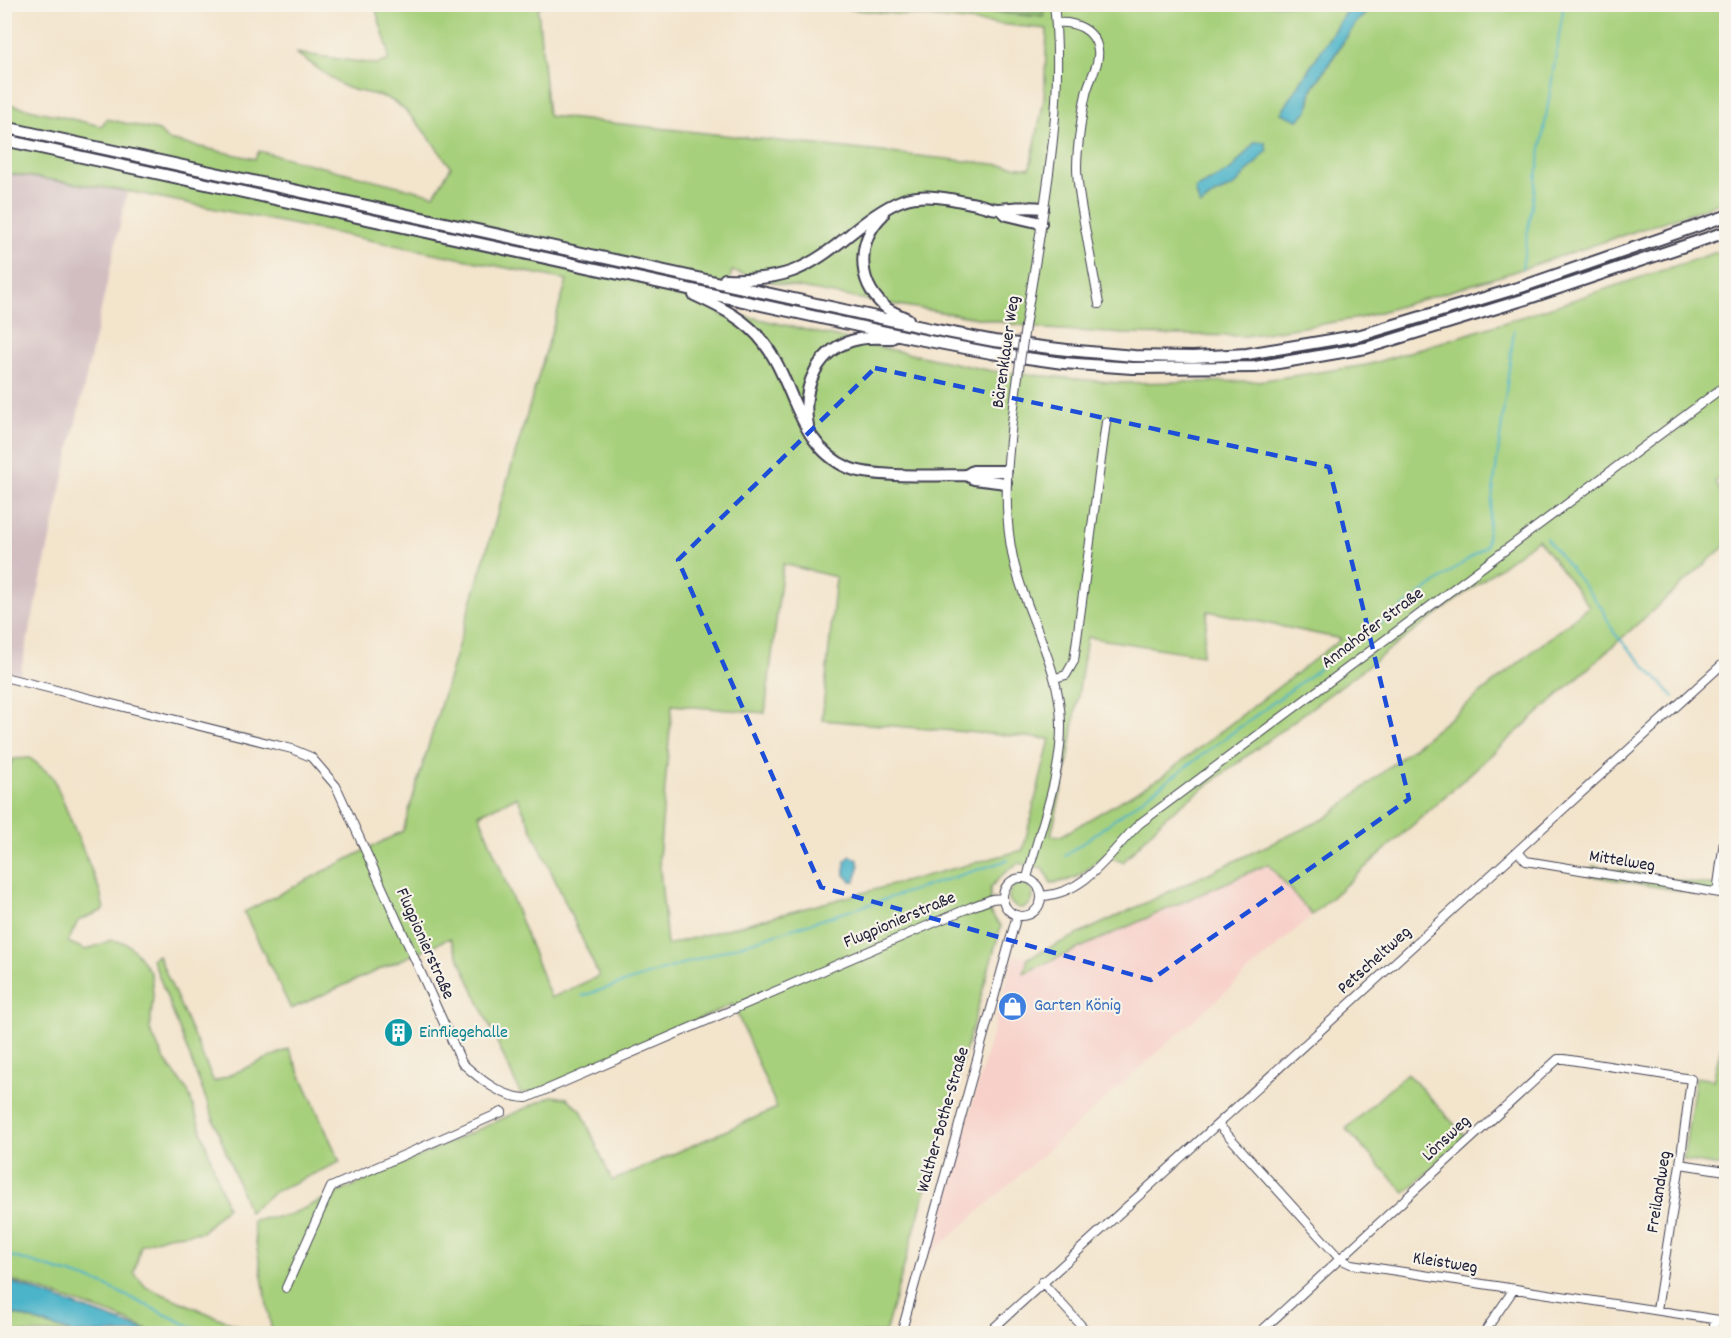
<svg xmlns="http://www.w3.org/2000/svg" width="1731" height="1338" viewBox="0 0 1731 1338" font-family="Dekko,sans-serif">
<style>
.built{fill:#f7d0c9}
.industrial{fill:#d2bec1}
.green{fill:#a7d07c;stroke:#64795c;stroke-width:1.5;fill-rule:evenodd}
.forest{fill:#85b26c;stroke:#546a54;stroke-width:1.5}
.water{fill:#4bb4c9;stroke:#366b82;stroke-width:1.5}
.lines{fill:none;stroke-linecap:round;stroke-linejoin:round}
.stream{stroke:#4bb4c9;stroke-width:2}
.minor-casing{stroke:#413f51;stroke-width:10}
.highway-casing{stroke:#413f51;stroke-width:14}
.minor{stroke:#fff;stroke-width:8}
.highway{stroke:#fff;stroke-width:10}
.minor-bridge-casing{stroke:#413f51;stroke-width:10;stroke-linecap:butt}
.minor-bridge{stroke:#fff;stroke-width:8}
.marked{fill:none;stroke:#1d4ed8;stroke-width:4.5;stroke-dasharray:12 8;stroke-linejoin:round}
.labels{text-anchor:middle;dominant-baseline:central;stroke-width:4.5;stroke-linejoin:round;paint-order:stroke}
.street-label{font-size:18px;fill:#22223b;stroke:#f7f3e8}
.shop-label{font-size:18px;fill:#366cbe;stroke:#f7f3e8;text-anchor:start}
.culture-label{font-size:18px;fill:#0d838f;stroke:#f7f3e8;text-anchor:start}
</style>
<rect width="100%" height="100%" fill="#f7f3e8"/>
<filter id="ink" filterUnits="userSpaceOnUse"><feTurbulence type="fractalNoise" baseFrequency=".0167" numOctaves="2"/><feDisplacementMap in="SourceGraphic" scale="12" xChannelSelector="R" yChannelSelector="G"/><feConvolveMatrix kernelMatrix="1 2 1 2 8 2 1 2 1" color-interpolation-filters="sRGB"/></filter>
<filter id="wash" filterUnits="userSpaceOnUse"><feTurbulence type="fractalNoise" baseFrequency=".008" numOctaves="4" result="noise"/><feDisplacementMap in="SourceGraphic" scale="24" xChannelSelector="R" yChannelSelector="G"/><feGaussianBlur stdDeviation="1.35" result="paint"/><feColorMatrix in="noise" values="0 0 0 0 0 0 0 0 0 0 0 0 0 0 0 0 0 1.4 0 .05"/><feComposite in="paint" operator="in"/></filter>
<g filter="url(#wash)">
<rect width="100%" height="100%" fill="#f3e4cc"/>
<path class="built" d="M1268,864L1312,915L930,1255L1014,955L1028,958L1024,973Z"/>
<path class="industrial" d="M5,157L129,184L20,674L5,671Z"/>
<path class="green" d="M364,5H543L538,9L548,116L1030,168L1044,100L1047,29L807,5H915L1043,17V5H1350L1282,113L1308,110L1312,90L1355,24L1366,13L1362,5H1726V201L1507,274L1360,318L1245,336L1125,334L1045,329L861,299L784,285L732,271L721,315L755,318L892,350L992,371L1119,383L1258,381L1367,365L1500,324L1726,249V472L1715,482L1726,501V545L1312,915L1268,864L1024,973L1028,958L1326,818L1589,606L1538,539L1165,817L1123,862L1104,855C1084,872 1078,881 1051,883L1043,868L1018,863L1002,875L990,888V913L1001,926L885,1333H272L252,1220L287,1216L552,1096L567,1098L581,1110L612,1181L777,1108L733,1004L536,1092L520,1093L450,938L291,1009L244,912L403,831L567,280L132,192L5,173L4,103L101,126L107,119L159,131L168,140L255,159L259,151L434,195L451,167C436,148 411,109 389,99C377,93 354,92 345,87C327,77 313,63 295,53L375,64L388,61V49L375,7ZM1267,151L1234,186L1214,195L1200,206L1195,189ZM783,564L836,577L822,720L1050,739L1023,850L667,945L659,858L672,705L765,713ZM1208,611L1341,639L1160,778L1061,836L1051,835L1067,767L1087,637L1202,655ZM517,797L599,976L551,998L479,814Z
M30,758L53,777L100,891L104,910L78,921L68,942L86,950L111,940L126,943L137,953L151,974L153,995L150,1030L164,1059L188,1091L227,1207L202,1232L167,1236L141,1245L134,1273L146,1287L254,1333H154L116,1316L5,1278L4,781L13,759Z
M1593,866L1726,888V898L1585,875Z
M1009 896a12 12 0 1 1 24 0a12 12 0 1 1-24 0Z
M158,955L214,1082L289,1049L340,1162L276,1191L249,1212L152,958Z
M1726,1027V1167L1683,1160L1696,1077L1713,1080Z
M1407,1073L1466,1137L1405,1193L1346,1129Z
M4,1311L73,1333H5Z"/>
<path class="forest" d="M915,5H1043L1044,17Z"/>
<path class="water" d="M1350,5H1361L1367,12L1355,24L1312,89L1308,110L1298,120L1281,113Z
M1255,142H1265L1267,151L1234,186L1214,195L1200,206L1195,189L1231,170Z
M851,856L858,860L859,868L855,881H851L845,875V861Z
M5,1280L152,1333H154H73L5,1311Z"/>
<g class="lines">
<path class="stream" d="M1522,268L1564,4
M1546,538L1601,607L1615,634L1674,697
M1065,856L1486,546L1514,330
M582,996L1008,860
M4,1254L100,1283L206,1334"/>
</g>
</g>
<g filter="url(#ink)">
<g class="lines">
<defs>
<path id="minor" d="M1056,23C1074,21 1095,29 1098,50C1100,65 1089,79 1086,94C1082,112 1077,149 1077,167C1077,185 1081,204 1084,222C1089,249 1094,277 1099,304
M1025,327C1041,222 1066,110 1054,4
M1018,376C1010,437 1000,497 1013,558C1025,614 1060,664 1061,723C1062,776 1040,827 1027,878
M4,677L292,749L311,757L336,786L462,1063C480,1079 502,1098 527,1098L971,907L992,899L1003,898
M1055,678L1066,675L1074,661L1106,422
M1518,852L1526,861L1726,894
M1003 897a19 19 0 1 1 38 0a19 19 0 1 1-38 0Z
M1717,892L1726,827
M1042,896C1087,893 1109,853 1139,824L1726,385
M1218,1124L1340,1259L1351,1264L1726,1321
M1680,1164L1726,1171
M1042,1282L1089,1334
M286,1288L331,1187L502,1112
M901,1334L1017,915
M987,1334L1726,661
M1258,1334L1558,1059H1564L1691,1079L1680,1164L1657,1310
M1483,1334L1514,1289
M1711,1334L1716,1320"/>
<path id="highway" d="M4,127L931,329L994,341L1067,350L1134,356L1193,357L1247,354L1361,335L1521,287L1726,216
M4,140L913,338L991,353L1063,363L1132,368L1255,367L1366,348L1526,299L1726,232
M999,209L1007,215L1041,223
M883,215C857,240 856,280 884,306C890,312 900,315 908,319
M725,279C782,281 806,271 849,235C865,222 884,207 903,200C927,192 956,200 980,205C985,206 992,209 998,209C1014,208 1026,206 1043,208
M694,295C720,307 746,319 764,343C795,383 797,446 849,468C873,478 938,475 966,475L973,471H1006
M808,426C801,387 817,347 859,339C870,337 882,338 892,338
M966,475L974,479L1006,483"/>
</defs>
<use href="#minor" class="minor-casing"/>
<use href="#highway" class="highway-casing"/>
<use href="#minor" class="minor"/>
<use href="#highway" class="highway"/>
<defs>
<path id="minor-bridge" d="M1018,376L1025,327"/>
</defs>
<use href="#minor-bridge" class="minor-bridge-casing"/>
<use href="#minor-bridge" class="minor-bridge"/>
</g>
</g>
<path class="marked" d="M875,368L1329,467L1409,799L1151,980L821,887L678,560Z"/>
<defs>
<symbol id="shop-disc" viewBox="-11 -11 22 22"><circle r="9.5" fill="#3f7fe0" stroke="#f7f3e8"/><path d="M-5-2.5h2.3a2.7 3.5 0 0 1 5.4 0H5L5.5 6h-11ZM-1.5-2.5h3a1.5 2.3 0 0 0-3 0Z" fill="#fff"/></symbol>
<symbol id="building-disc" viewBox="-11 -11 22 22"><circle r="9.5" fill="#0f9aa8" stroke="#f7f3e8"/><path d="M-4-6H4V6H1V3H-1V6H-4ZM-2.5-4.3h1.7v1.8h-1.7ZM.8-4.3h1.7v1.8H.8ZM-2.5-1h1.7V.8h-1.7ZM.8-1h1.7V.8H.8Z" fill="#fff"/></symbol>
</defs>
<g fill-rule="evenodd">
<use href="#shop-disc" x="996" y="990" width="33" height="33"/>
<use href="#building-disc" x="382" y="1016" width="33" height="33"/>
</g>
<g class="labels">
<g class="street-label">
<text transform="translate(1007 352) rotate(-82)">Bärenklauer Weg</text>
<text transform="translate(1373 629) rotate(-37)">Annahofer Straße</text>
<text transform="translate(1622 862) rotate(9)">Mittelweg</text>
<text transform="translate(900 921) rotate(-23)">Flugpionierstraße</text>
<text transform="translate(424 944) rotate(66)">Flugpionierstraße</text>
<text transform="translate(1375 961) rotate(-42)">Petscheltweg</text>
<text transform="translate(944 1120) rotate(-74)">Walther-Bothe-Straße</text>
<text transform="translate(1447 1139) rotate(-43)">Lönsweg</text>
<text transform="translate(1660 1192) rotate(-81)">Freilandweg</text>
<text transform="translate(1445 1264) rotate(9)">Kleistweg</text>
</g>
<g class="shop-label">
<text x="1034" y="1006">Garten König</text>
</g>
<g class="culture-label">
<text x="419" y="1033">Einfliegehalle</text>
</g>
</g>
<rect width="1731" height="1338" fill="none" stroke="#f7f3e8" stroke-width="24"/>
</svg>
